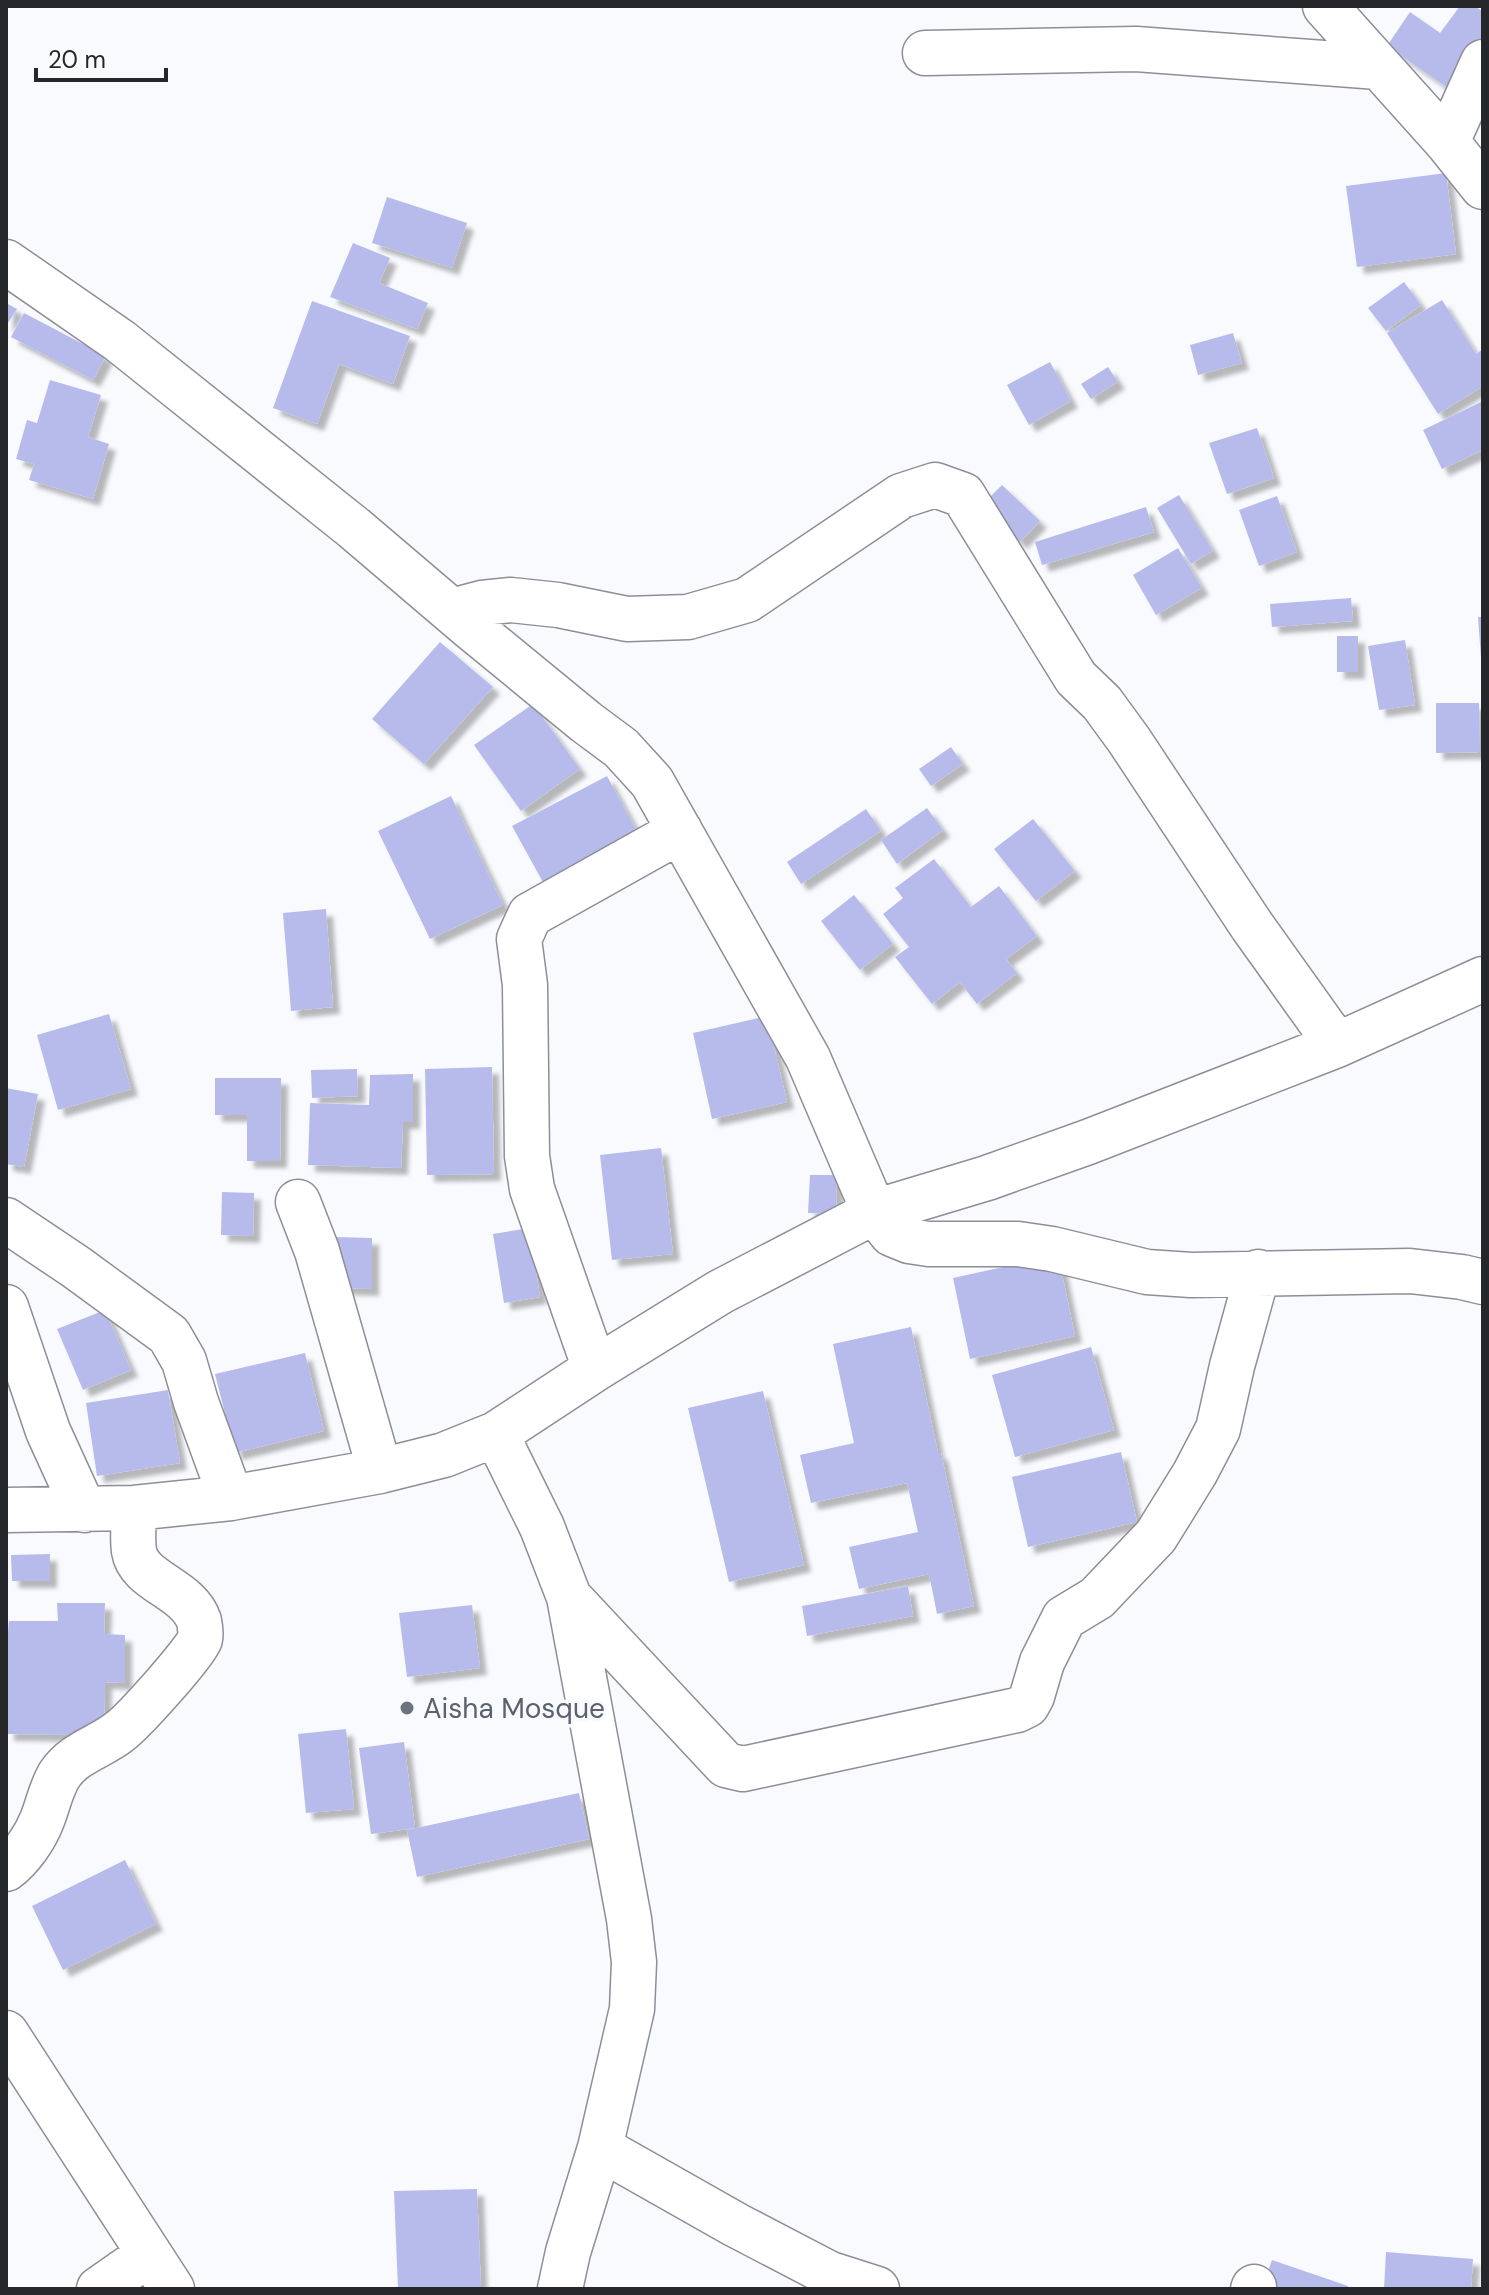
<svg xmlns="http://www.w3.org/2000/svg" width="1489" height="2295" viewBox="0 0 1489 2295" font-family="'DM Sans',sans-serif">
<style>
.building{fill:#b6bbec;filter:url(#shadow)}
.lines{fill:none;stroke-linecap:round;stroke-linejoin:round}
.street-casing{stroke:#8d8e97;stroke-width:47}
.street{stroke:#fff;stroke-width:44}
.worship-dot{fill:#6b7280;stroke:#f9fafe;stroke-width:3}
.labels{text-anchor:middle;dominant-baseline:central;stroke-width:7;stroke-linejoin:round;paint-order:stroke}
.worship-label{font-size:28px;fill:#5b616d;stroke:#f9fafe;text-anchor:start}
</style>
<defs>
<filter id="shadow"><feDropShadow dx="7" dy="7" stdDeviation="2" flood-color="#0004"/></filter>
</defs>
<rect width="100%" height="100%" fill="#f9fafe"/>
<path class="building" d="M1460,6H1475L1483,12V35L1448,88L1387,46L1410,12L1440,33Z
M1446,173L1456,254L1357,267L1346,186Z
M387,197L467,223L452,268L372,243Z
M353,243L390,258L379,283L428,303L417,329L330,297Z
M1404,282L1421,305L1386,331L1368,308Z
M1442,300L1476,354L1483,349V386L1438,414L1387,333Z
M312,301L410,336L393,384L339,364L317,424L273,408Z
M6,303L17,309L6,326Z
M24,313L106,356L93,380L11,337Z
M1233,333L1242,363L1198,375L1190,345Z
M1050,362L1071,401L1029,425L1007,385Z
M1108,367L1118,382L1091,399L1081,384Z
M50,380L101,395L88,437L109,444L93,499L29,480L34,464L16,459L27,420L37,423Z
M1483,401V450L1442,469L1423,430Z
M1257,428L1274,478L1227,494L1209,443Z
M1002,485L1040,521L1020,542L982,505Z
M1179,495L1213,551L1191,564L1157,508Z
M1277,496L1297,552L1259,566L1239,510Z
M1146,507L1154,532L1042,565L1035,542Z
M1178,548L1202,588L1156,615L1133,575Z
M1351,598L1353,621L1272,627L1270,604Z
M1478,617H1483V658H1481Z
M1337,636H1358V672H1337Z
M1405,640L1415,705L1379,710L1368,646Z
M440,642L493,687L424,764L372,719Z
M1436,703H1479L1480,752L1436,753Z
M533,704L580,769L521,811L474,745Z
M951,747L963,764L931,786L919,769Z
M607,776L643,843L549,893L512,826Z
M451,796L503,905L430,939L378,831Z
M927,808L943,830L897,864L881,840Z
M866,809L881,831L801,884L787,862Z
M1033,819L1075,871L1036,901L994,849Z
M934,859L971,907L999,886L1037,936L1006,959L1017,973L977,1004L960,982L932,1004L895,957L909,947L883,914L903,898L895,888Z
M854,895L893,944L860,970L821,921Z
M326,909L333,1007L291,1011L283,913Z
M109,1014L131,1089L58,1110L37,1035Z
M767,1016L787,1102L712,1119L693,1033Z
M492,1067L494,1174L427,1175L425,1069Z
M357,1069L358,1096L312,1098L311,1070Z
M413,1074V1122H403L401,1168L308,1165L310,1103L369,1105L370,1075Z
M215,1078H281L280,1161H247V1115H215Z
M6,1088L38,1094L24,1167L6,1164Z
M661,1148L673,1254L612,1260L600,1155Z
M810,1175H837L836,1214L808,1213Z
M222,1192L254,1193L253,1236L221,1235Z
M529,1228L540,1297L504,1303L493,1234Z
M336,1237L372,1238V1289L335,1288Z
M1058,1255L1075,1336L970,1359L953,1278Z
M105,1310L131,1370L83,1390L57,1329Z
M911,1327L938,1453H941L974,1606L937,1614L929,1574L859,1589L849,1547L918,1532L907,1483L811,1503L800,1455L854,1443L833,1344Z
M1091,1347L1114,1430L1015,1457L992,1375Z
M305,1353L324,1431L235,1453L215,1374Z
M168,1390L180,1463L97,1476L86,1403Z
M763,1391L804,1565L729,1582L688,1408Z
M1121,1452L1137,1522L1028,1547L1012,1477Z
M50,1554V1581H12L11,1555Z
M908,1586L913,1616L807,1636L802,1606Z
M57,1603H105L104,1634L125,1635V1683L105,1682L104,1735L7,1734L6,1632H8L9,1621H58Z
M472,1605L480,1668L407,1677L399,1613Z
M346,1729L354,1809L306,1813L298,1734Z
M404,1742L415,1828L371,1834L359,1748Z
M579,1793L589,1839L417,1877L407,1830Z
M125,1860L156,1924L63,1970L32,1906Z
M477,2189L481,2289H398L394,2191Z
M1386,2252L1473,2259L1471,2289H1384Z
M1272,2260L1348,2286L1347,2289H1262Z"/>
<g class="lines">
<defs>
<path id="street" d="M1325,6L1447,142L1483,187
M925,53L1136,49L1378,67
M1447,142L1483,62
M6,262L120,341L354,528L469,626L586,722L621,748L652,782L808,1058L874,1212L892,1234L909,1241L929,1244H1018L1052,1249L1147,1272L1191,1275L1410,1271L1462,1277L1483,1282
M452,611L482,603L511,600L558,605L627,619L688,617L747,600L901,496L935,485L963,495L1076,678L1102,703L1129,740L1252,926L1337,1045
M298,1202L317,1251L380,1471
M6,1220L76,1267L169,1335L184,1361L196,1402L231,1498
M6,1307L48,1431L84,1510
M595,1369L532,1189L527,1156L525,985L519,939L530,915L680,831
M496,1434L542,1527L569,1597L629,1919L634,1962L632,2009L600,2148L568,2252L560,2289
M6,1510L134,1508L231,1498L380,1471L444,1455L496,1434L595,1369L720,1292L874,1212L987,1178L1088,1142L1337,1045L1483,979
M569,1597L726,1765L743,1769L1017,1710L1027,1705L1032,1696L1042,1662L1064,1618L1097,1598L1156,1536L1195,1473L1218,1429L1232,1366L1258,1272
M6,1869C21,1858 35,1838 42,1820C48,1805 51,1788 60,1774C74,1753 100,1747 119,1732C133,1722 195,1653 200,1639C201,1635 200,1626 199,1621C188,1588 139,1582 134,1551C132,1538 134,1522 134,1508
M6,2033L172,2289
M600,2148L736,2225L830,2274L877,2289
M99,2289L149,2254
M1253,2289L1254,2287"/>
</defs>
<use href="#street" class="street-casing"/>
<use href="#street" class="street"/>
</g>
<circle class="worship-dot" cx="407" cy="1708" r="8"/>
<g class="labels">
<g class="worship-label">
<text x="423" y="1708">Aisha Mosque</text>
</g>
</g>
<rect width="1489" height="2295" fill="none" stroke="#26272a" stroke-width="16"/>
<path d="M36 68v12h130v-12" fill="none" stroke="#26272a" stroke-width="4"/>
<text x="48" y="68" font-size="24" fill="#26272a" stroke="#f9fafe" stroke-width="6" paint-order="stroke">20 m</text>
</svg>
